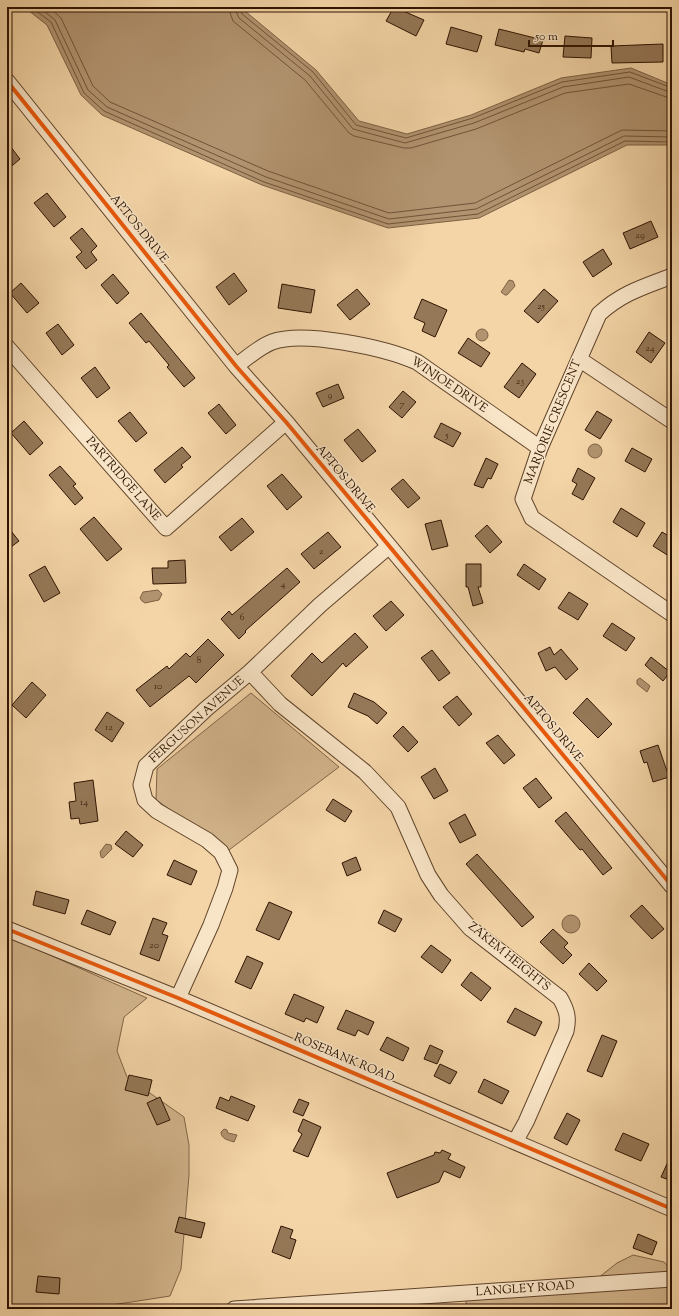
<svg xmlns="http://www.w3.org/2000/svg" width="679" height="1316" viewBox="0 0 679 1316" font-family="'Sorts Mill Goudy',serif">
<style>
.green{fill:#d2b48b;stroke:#806446}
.water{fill:#b1936f;stroke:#7d6043}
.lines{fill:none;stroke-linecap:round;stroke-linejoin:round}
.shore{stroke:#705338;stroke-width:1}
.building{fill:#957857;stroke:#2e1301}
.minor-casing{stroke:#60442a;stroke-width:17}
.minor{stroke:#f8e4c6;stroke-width:15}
.cycleway-casing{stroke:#f8e4c6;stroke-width:6}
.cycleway{stroke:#e8590c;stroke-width:4}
.labels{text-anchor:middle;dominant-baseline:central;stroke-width:3;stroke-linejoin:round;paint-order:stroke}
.number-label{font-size:10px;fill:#482c16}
.street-label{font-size:12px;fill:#2e1301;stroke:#f8e4c6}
</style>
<rect width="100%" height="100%" fill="#f4d5a7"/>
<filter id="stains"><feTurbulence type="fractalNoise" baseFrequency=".005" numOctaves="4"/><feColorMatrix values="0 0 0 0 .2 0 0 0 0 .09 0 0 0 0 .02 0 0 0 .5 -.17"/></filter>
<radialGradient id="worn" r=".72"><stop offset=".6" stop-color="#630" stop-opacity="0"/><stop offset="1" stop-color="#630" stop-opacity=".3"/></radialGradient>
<path class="green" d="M251,693L339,767L229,850L156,800L157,769Z
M7,936L147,998L124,1017L117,1051L127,1077L184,1117L189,1145V1175L181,1269L170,1296L86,1309H7Z
M633,1255L664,1262L672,1271V1309H465L469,1286L593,1282L617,1263Z"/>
<path class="water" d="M24,7H242L245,11L316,70L359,121L407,134L471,115L561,78L631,68L672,85V145H627L479,218L388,228L262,185L102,115L81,95L47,25Z
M509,280L513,281L515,286L507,295H505L501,292Z
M476 335a6 6 0 1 1 12 0a6 6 0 1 1-12 0Z
M588 451a7 7 0 1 1 14 0a7 7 0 1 1-14 0Z
M158,590L162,594L159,600L145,603L142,601L140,598L143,592Z
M640,678L650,686L647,692L637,684V680Z
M106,844L111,845L112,849L103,858L101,857L100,852Z
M562 924a9 9 0 1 1 18 0a9 9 0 1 1-18 0Z
M224,1129L227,1130L228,1133L237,1135L234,1142C228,1140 221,1139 221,1132Z"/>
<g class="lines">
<path class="shore" d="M31,7L51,22L84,93L104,111L264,182L388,224L478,214L625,141L672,142
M39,7L55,20L88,90L107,107L266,177L389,219L476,209L624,136L672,137
M49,7L61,18L93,86L110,102L268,171L389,213L475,203L622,130L672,131
M228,7L233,21L305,80L349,133L354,136L404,148H411L476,129L565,93L629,84L672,99
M234,7L239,18L310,76L353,129L405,143L474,123L563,87L629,77L672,93
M239,7L242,14L313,72L356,125L406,138L473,118L562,82L630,72L672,88"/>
</g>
<path class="building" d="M394,7L424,20L416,36L386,21Z
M451,27L482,36L477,52L446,44Z
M499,29L543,40L539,53L525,49L524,52L495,45Z
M565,36L592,38L591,58L563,57Z
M663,44V62L612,63L611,46Z
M7,142L20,159L7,170Z
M47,193L66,217L54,227L34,203Z
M651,221L658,237L630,249L623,233Z
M82,228L97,246L91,252L97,260L86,269L76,257L82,252L70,238Z
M603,249L612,264L593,277L583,262Z
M234,273L247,291L229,305L216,287Z
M113,274L129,293L117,304L101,285Z
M21,283L39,303L27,313L10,293Z
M282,284L315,290L311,313L278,308Z
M357,289L370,304L350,320L337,305Z
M544,289L558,301L538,323L524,311Z
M422,299L447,310L435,337L422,331L425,323L414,318Z
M141,313L195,378L184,387L167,367L169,365L149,341L146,343L129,323Z
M58,324L74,345L62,355L46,333Z
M649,332L665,343L651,363L636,352Z
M468,338L490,353L481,367L458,353Z
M522,363L536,374L519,398L504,387Z
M95,367L110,388L97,398L81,378Z
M338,384L344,398L323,407L316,393Z
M403,391L416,402L402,418L389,407Z
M219,404L236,425L226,434L208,413Z
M597,411L612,420L600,439L585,430Z
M130,412L147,433L136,442L118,421Z
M24,421L43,443L30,455L11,433Z
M441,423L461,433L453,447L434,437Z
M358,429L376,451L362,462L344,440Z
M182,447L191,457L181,465L183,467L165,483L154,470Z
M632,448L652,459L645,472L625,461Z
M486,458L498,464L491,479L488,478L483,488L474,485Z
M60,466L76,484L73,486L83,498L75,505L49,475Z
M578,468L595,478L583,500L572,494L577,484L572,481Z
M282,474L302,497L287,510L267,486Z
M403,479L420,498L408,508L391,489Z
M621,508L645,523L637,537L613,522Z
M94,517L122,549L107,561L80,529Z
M242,518L254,532L231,551L219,537Z
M441,520L448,546L432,550L425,524Z
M487,525L502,542L490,553L475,536Z
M7,526L19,541L7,550Z
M328,532L341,547L314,569L301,554Z
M662,532L672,538V558L653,546Z
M185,560L186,583L153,584L152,568H168V561Z
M466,564H481V587H478L483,603L473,606L468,587H466Z
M524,564L546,579L539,590L517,575Z
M45,566L60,593L44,602L29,575Z
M287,568L300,582L245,631L246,632L239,639L221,619L229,611L232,615Z
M569,592L588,604L578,620L558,608Z
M391,601L404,615L386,631L373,616Z
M612,623L635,638L626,651L603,636Z
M355,633L368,647L346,667L343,663L312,696L291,676L312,653L322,663Z
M208,639L224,655L196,683L189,676L150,707L136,690L167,666L169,669L186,653L190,657Z
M550,647L554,655L561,649L578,669L566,680L555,667L546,671L538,653Z
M432,650L450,673L439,681L421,658Z
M651,657L670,672L663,681L645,665Z
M32,682L46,695L26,718L12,705Z
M354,693L374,702L387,713L377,724L368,716L348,707Z
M457,696L472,714L459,726L443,707Z
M587,698L612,724L598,738L573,713Z
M107,712L124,723L112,742L95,730Z
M403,726L418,742L408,752L393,736Z
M498,735L515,755L504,764L486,743Z
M658,745L669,777L653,782L647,762L644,763L640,751Z
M435,768L448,791L434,799L421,777Z
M536,778L552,798L539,808L523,788Z
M93,780L98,821L80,824L79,818L71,819L69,802L76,801L74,783Z
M333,799L352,811L345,822L326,810Z
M566,812L612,868L603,875L582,849L580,850L555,821Z
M465,814L476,835L460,843L449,823Z
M126,831L143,845L133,857L115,844Z
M477,854L534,917L522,927L466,864Z
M356,857L361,870L347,876L342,863Z
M174,860L197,871L191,885L167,875Z
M36,891L69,900L65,914L33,905Z
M269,902L292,912L279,940L256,930Z
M642,905L664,929L652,939L630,916Z
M87,910L116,922L110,935L81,924Z
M384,910L402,919L395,932L378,923Z
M153,918L167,923L162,934L168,936L159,961L140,954Z
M553,929L568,943L564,947L572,955L563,964L540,942Z
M431,945L451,960L442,973L421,957Z
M247,956L263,963L251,989L235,982Z
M589,963L607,981L597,991L579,974Z
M471,972L491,988L481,1001L461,985Z
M294,994L324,1007L317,1023L306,1018L304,1022L285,1014Z
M515,1008L542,1022L535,1036L507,1022Z
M346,1010L374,1022L368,1035L358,1030L355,1036L337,1029Z
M602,1035L617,1041L602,1077L587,1071Z
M387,1037L409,1048L403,1061L380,1050Z
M430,1045L443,1051L437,1064L424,1059Z
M440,1064L457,1072L450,1084L434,1076Z
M129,1075L152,1080L148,1096L125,1090Z
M484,1079L509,1091L502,1104L478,1092Z
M231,1096L255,1106L248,1121L216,1108L220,1097L229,1101Z
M160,1097L170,1120L157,1125L147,1103Z
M299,1099L309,1103L303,1116L293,1112Z
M567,1113L580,1120L567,1145L554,1138Z
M303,1119L321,1127L308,1157L293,1151L302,1134L298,1131Z
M623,1133L649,1144L641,1161L615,1150Z
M442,1150L451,1154L448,1159L465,1167L460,1178L444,1171L439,1182L397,1198L387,1173L434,1155L435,1152L440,1153Z
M672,1153V1181L661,1177Z
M179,1217L205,1223L201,1238L175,1232Z
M281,1226L293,1230L290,1238L296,1240L290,1259L272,1252Z
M638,1234L657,1242L652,1255L633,1248Z
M38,1276L60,1278L59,1294L36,1292Z"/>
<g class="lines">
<defs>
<path id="minor" d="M7,81L236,366L286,422L672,886
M672,276C643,287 622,293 599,314L540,448L523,499L532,518L672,614
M7,347L166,528L286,422
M579,359L672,421
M236,366C247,358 259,347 272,342C303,330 386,348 417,362L540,448
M250,672L280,704L365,772L398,807L428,875L441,895L470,928L560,998C567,1010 569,1018 566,1031L526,1122L515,1142
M7,929L178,998L672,1209
M178,998L211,925L225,888L230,870L221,852L207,840L157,811L145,800L141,785L146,766L206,709L250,672L320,605L388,547
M234,1309L672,1279"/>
</defs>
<use href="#minor" class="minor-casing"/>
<use href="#minor" class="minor"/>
<defs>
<path id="cycleway" d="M7,81L236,366L286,422L672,886
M7,929L178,998L672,1209"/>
</defs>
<use href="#cycleway" class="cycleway-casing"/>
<use href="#cycleway" class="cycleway"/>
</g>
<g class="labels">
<g class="number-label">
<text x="640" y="235">29</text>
<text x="541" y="306">25</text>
<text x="650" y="348">24</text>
<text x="520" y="381">23</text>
<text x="330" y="395">9</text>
<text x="402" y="404">7</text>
<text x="447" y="435">5</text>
<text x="321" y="551">2</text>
<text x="283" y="584">4</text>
<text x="242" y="617">6</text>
<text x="199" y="660">8</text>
<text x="158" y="686">10</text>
<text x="109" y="727">12</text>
<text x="84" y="802">14</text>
<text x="154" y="945">20</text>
</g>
<g class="street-label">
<text transform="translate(139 229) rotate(51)">APTOS DRIVE</text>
<text transform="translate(449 385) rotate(34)">WINJOE DRIVE</text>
<text transform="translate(553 422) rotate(-68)">MARJORIE CRESCENT</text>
<text transform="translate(123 479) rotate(49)">PARTRIDGE LANE</text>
<text transform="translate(345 479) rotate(50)">APTOS DRIVE</text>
<text transform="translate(197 720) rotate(-42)">FERGUSON AVENUE</text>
<text transform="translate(553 728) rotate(50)">APTOS DRIVE</text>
<text transform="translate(509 957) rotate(39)">ZAKEM HEIGHTS</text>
<text transform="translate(344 1058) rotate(23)">ROSEBANK ROAD</text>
<text transform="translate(525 1289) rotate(-4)">LANGLEY ROAD</text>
</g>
</g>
<rect width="679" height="1316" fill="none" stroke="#f4d5a7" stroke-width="24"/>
<rect x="8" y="8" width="663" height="1300" fill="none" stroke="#2e1301" stroke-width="2"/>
<rect x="12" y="12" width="655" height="1292" fill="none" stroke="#2e1301"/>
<path d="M529 40v6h84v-6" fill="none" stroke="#2e1301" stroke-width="2"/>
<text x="535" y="40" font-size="12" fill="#2e1301" stroke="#f8e4c6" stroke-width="3" paint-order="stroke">50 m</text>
<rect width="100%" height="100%" filter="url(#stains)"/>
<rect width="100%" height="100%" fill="url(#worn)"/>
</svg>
